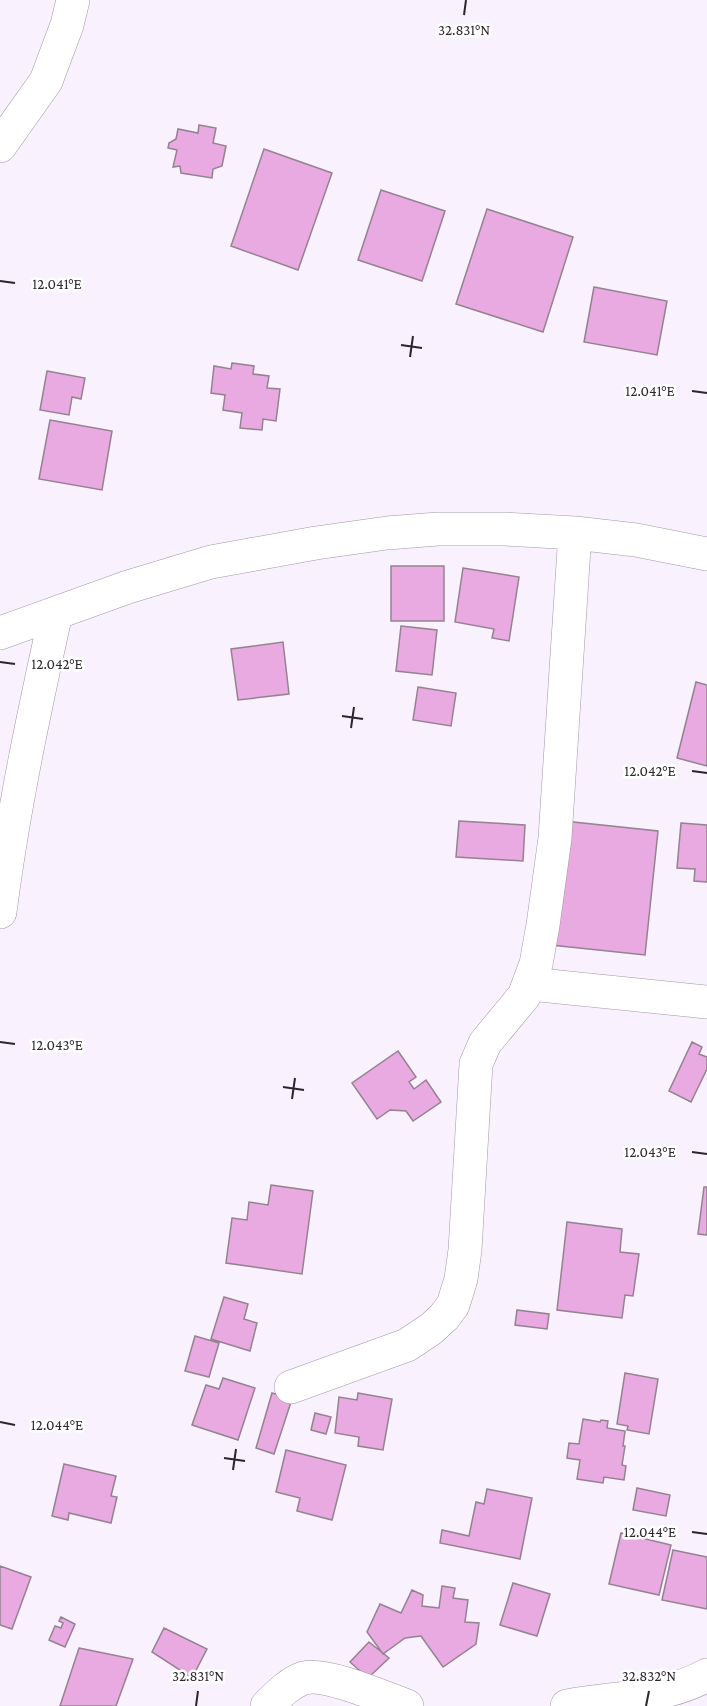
<svg xmlns="http://www.w3.org/2000/svg" width="707" height="1706" viewBox="0 0 707 1706" font-family="'Crimson Pro',serif">
<style>
.building{fill:#e9a9e1;stroke:#948291;stroke-width:1.5}
.lines{fill:none;stroke-linecap:round;stroke-linejoin:round}
.minor-casing{stroke:#a396a9;stroke-width:34}
.minor{stroke:#fff;stroke-width:33}
.ticks{fill:none;stroke:#2b262d;stroke-width:2}
.ticks-label{font-size:15px;text-anchor:middle;fill:#2b262d;stroke:#fff;stroke-width:5;stroke-linejoin:round;paint-order:stroke}
</style>
<rect width="100%" height="100%" fill="#f9f1fd"/>
<path class="building" d="M199,125L216,128L213,143L226,146L222,166L213,169L212,178L181,173L180,166L173,167L177,150L168,148L169,143L176,139L178,129L198,133Z
M264,149L332,173L298,270L231,246Z
M381,190L445,211L422,281L358,260Z
M487,209L573,237L543,332L456,304Z
M594,287L667,301L657,355L584,342Z
M232,363L254,366L253,374L269,376L267,388L280,389L276,421L263,419L262,430L240,428L242,413L223,410L225,395L211,393L214,366L231,369Z
M47,371L85,378L81,399L72,397L69,415L40,410Z
M50,420L112,431L102,490L39,479Z
M391,566H444V621H391Z
M463,568L519,577L509,641L492,638L494,629L455,622Z
M401,626L437,630L432,675L396,671Z
M283,642L289,694L238,700L231,649Z
M696,682L707,685V766L677,758Z
M418,687L456,693L451,726L413,720Z
M459,821L525,825L523,861L456,857Z
M564,821L658,831L645,955L551,945Z
M681,823L707,825V882L694,881L695,869L677,868Z
M692,1042L702,1047L699,1054L707,1057V1069L691,1102L669,1091Z
M398,1051L416,1077L409,1082L414,1089L426,1080L441,1102L413,1121L406,1111L390,1110L377,1119L352,1083Z
M271,1185L313,1191L302,1274L226,1263L232,1218L247,1220L249,1202L268,1205Z
M704,1187H707V1235L698,1234Z
M567,1222L622,1229L620,1252L639,1254L633,1296L625,1295L622,1318L557,1310Z
M224,1297L248,1304L244,1319L257,1323L250,1351L211,1339Z
M517,1310L549,1314L547,1329L515,1325Z
M195,1336L219,1343L209,1377L185,1371Z
M625,1373L658,1379L649,1434L627,1430L628,1426L617,1424Z
M223,1378L255,1388L238,1440L192,1425L206,1385L219,1389Z
M272,1393L292,1399L274,1454L256,1448Z
M358,1393L392,1399L383,1450L358,1446L359,1437L335,1433L339,1397L357,1400Z
M315,1413L331,1417L326,1434L311,1430Z
M583,1419L600,1422L601,1420L608,1421L607,1428L625,1431L623,1446H625L622,1465L626,1466L624,1480L604,1477L603,1483L577,1479L580,1460L567,1458L569,1443L579,1444Z
M286,1450L346,1465L332,1520L297,1511L300,1498L276,1492Z
M64,1464L116,1476L111,1496L117,1497L111,1523L69,1513L68,1520L52,1516Z
M637,1488L670,1495L666,1516L633,1510Z
M487,1489L532,1498L520,1559L440,1543L442,1530L469,1536L476,1502L484,1504Z
M621,1533L671,1545L659,1595L609,1584Z
M673,1550L707,1557V1609L662,1600Z
M0,1566L31,1577L12,1629L0,1625Z
M513,1583L550,1594L537,1636L500,1625Z
M442,1586L455,1588L453,1598L468,1600L465,1622L479,1623L476,1644L443,1667L421,1636L405,1638L383,1654L367,1632L380,1604L401,1613L412,1590L423,1595L422,1606L439,1608Z
M61,1617L75,1624L65,1647L49,1640L55,1626L61,1628L63,1623L59,1621Z
M164,1628L207,1649L192,1678L152,1652Z
M369,1642L389,1658L368,1678L350,1662Z
M79,1648L133,1659L116,1706H60Z"/>
<g class="lines">
<defs>
<path id="minor" d="M0,146L46,81L67,25L73,0
M0,633L128,587L211,562L316,543L387,533L438,529H504L575,533L636,540L707,554
M0,912C13,811 34,712 56,613
M530,984L707,1002
M291,1387L407,1345L431,1329L444,1317L453,1305L461,1279L465,1250L476,1064L485,1043L524,996L536,964L543,925L555,838L575,533
M267,1706C277,1696 289,1683 304,1678C326,1672 385,1698 407,1706
M567,1706C614,1697 664,1699 707,1675"/>
</defs>
<use href="#minor" class="minor-casing"/>
<use href="#minor" class="minor"/>
</g>
<path class="ticks" d="M464,15L466,0M0,281L15,283M401,345L422,348M410,357L413,336M692,391L707,393M0,662L15,664M342,716L363,719M351,728L354,707M692,771L707,773M0,1042L15,1044M283,1087L304,1090M292,1099L295,1078M692,1152L707,1154M0,1422L15,1425M224,1458L245,1461M233,1470L236,1449M692,1532L707,1534M196,1706L198,1691M646,1706L649,1691"/>
<g class="ticks-label">
<text x="464" y="35">32.831°N</text>
<text x="57" y="289">12.041°E</text>
<text x="650" y="396">12.041°E</text>
<text x="57" y="669">12.042°E</text>
<text x="650" y="776">12.042°E</text>
<text x="57" y="1050">12.043°E</text>
<text x="650" y="1157">12.043°E</text>
<text x="57" y="1430">12.044°E</text>
<text x="650" y="1537">12.044°E</text>
<text x="198" y="1681">32.831°N</text>
<text x="649" y="1681">32.832°N</text>
</g>
</svg>
